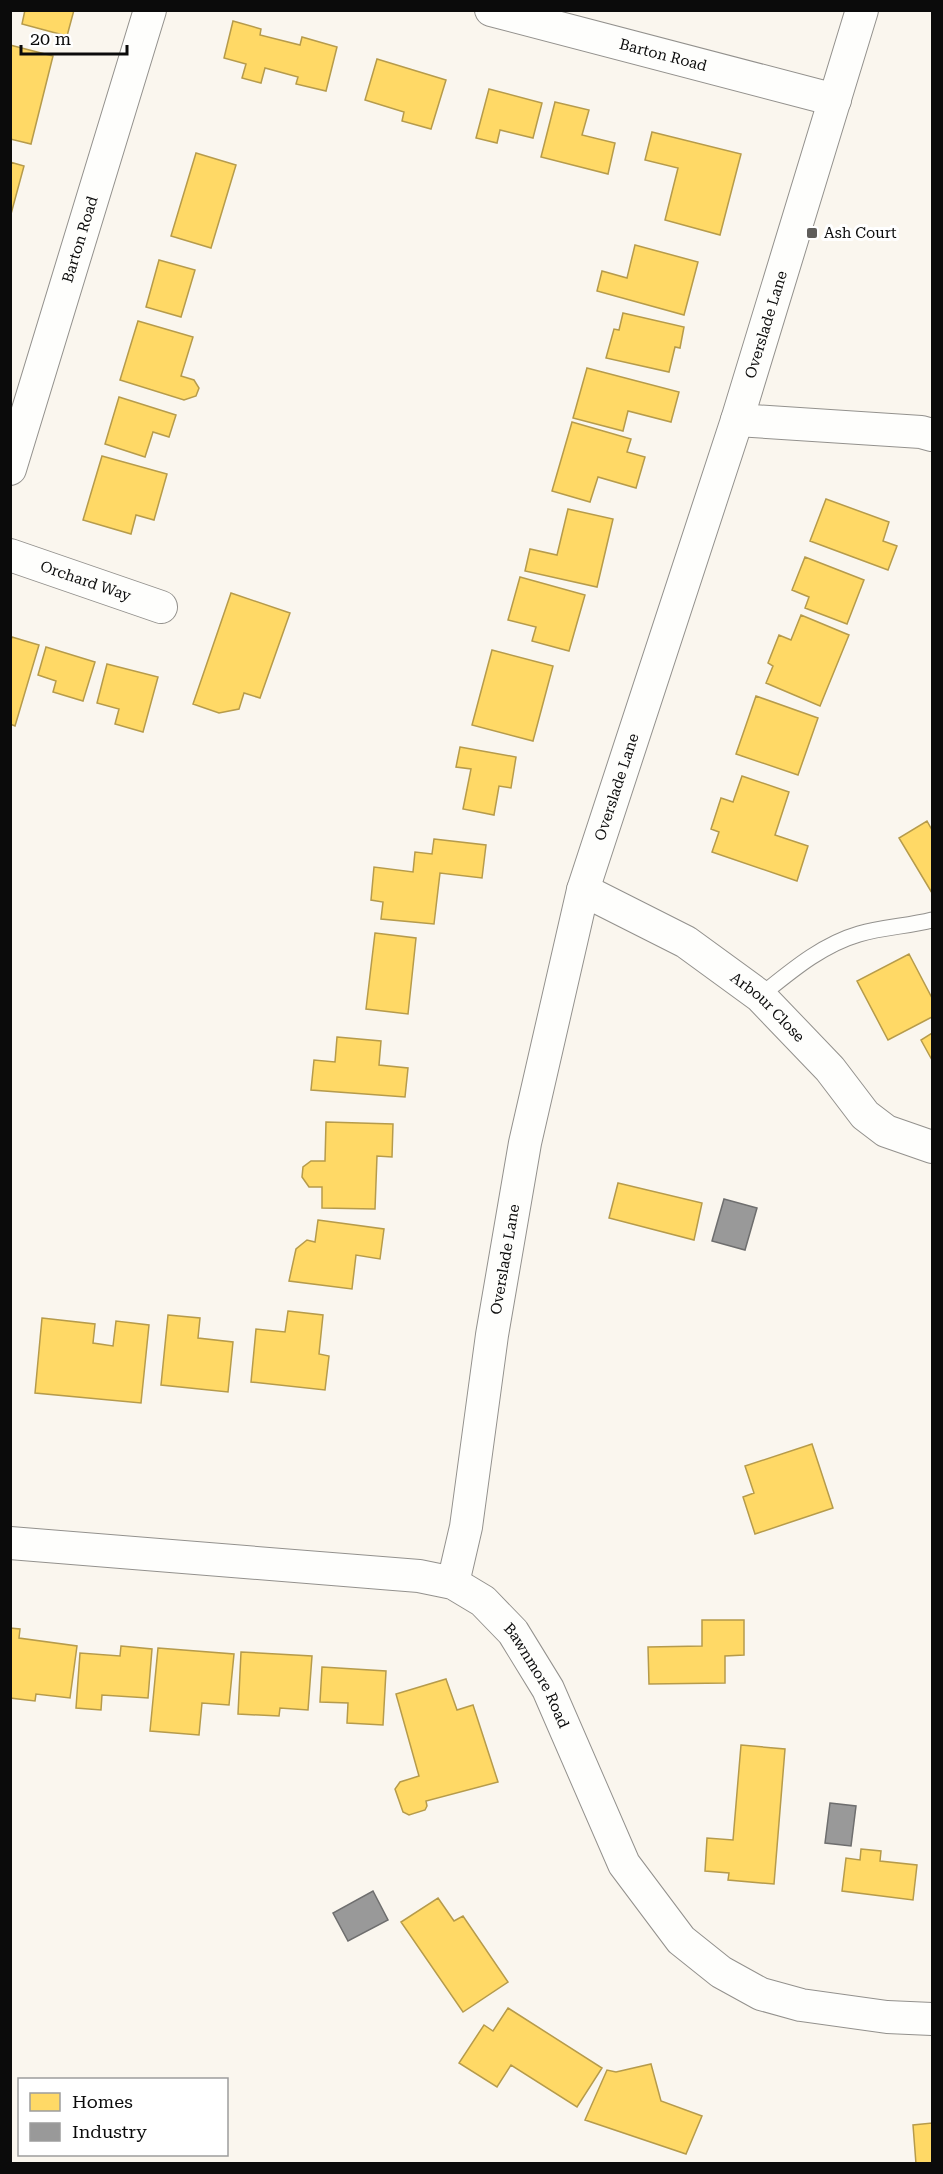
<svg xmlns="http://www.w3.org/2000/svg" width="943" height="2174" viewBox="0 0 943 2174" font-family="'Roboto Serif',serif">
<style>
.homes{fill:#ffd966;stroke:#b69b4b;stroke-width:1.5}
.industry{fill:#999;stroke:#6e6e6e;stroke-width:1.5}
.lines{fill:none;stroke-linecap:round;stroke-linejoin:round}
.service-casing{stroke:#93918d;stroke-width:17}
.minor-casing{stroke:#93918d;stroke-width:34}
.service{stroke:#fefefc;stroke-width:15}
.minor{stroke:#fefefc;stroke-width:32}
.poi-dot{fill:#5f5d5a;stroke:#fff;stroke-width:2}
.labels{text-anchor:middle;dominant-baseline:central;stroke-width:6;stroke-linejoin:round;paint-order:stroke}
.street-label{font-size:15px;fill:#0b0b0b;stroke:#fff}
.poi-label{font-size:15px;fill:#0b0b0b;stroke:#fff;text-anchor:start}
</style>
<rect width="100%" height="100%" fill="#faf6ee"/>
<path class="homes" d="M25,10H74L67,36L22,24Z
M233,21L261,29L260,35L300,45L302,37L337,47L326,91L296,84L298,77L265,68L261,83L242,78L246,64L224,58Z
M10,45L53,56L31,144L10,139Z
M377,59L446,80L431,129L402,121L404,112L365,100Z
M489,89L542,103L533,138L500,130L497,143L476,138Z
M555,102L589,110L582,135L615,143L608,174L541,157Z
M652,132L741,154L720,235L665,220L678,168L645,160Z
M196,153L236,165L211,248L171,236Z
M10,162L24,166L11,214H10Z
M635,245L698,262L684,315L597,291L602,271L627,278Z
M159,260L195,270L181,317L146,307Z
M623,313L684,327L680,348L675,347L669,372L606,358L614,329L619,330Z
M138,321L193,337L181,376L194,380L199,388L196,396L184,400L120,380Z
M587,368L679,392L671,422L628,411L623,431L573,418Z
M119,397L176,415L169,437L153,432L145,457L105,444Z
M572,422L631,439L627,452L645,457L636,488L598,477L590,502L552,491Z
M102,456L167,474L154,520L136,515L131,534L83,520Z
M826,499L889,522L883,541L897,546L888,570L810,541Z
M568,509L613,519L597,587L525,571L530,549L557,555Z
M805,557L864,580L847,624L805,608L809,597L792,590Z
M520,577L585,595L569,651L532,641L536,627L508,620Z
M231,593L290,613L260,698L244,693L239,709L219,713L193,704Z
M801,615L849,635L820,706L766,683L773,666L768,663L779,635L791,640Z
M12,637L39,645L15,726L10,724V643Z
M46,647L95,662L83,701L53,692L56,681L38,675Z
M492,650L553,666L533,741L472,725Z
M107,664L158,677L143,732L115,724L119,709L97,703Z
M756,696L818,718L798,775L736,754Z
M460,747L516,757L511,788L499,786L494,815L463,809L471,769L456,767Z
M742,776L789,792L775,835L808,846L797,881L712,852L719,832L711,829L721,798L733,802Z
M927,821L932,830V893L899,838Z
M434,839L486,845L482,878L440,873L434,924L381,919L383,902L371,900L374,867L413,872L415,852L432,854Z
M375,933L416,938L408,1014L366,1009Z
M909,954L932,998V1017L888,1040L857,981Z
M932,1033V1060L921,1040Z
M337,1037L381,1041L379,1065L408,1068L405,1097L311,1090L314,1060L335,1062Z
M326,1122L393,1124L392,1157L377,1156L375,1209L322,1208V1187H309L302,1177L303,1167L311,1161H325Z
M618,1183L702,1203L694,1240L609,1218Z
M318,1220L384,1229L380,1259L356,1255L352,1289L289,1281L296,1249L307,1240L315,1242Z
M288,1311L323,1315L319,1354L329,1356L325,1390L251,1382L256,1329L285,1332Z
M168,1315L200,1318L198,1338L233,1342L228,1392L161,1385Z
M42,1318L95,1324L93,1343L113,1346L116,1321L149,1325L141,1403L35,1393Z
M812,1444L833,1508L755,1534L743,1497L754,1493L745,1466Z
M702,1620H744V1655L725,1656V1683L649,1684L648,1647L702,1646Z
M10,1628L20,1629L19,1638L77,1646L70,1698L36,1694L35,1701L10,1698Z
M121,1646L152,1649L148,1698L102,1695L101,1710L76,1708L80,1653L120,1656Z
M158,1648L234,1654L229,1705L202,1703L199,1735L150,1731Z
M241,1652L312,1656L308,1710L280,1708L279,1716L238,1714Z
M322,1667L386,1671L383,1725L347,1723L348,1703L320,1702Z
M446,1679L457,1710L473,1705L498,1782L426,1801L427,1806L425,1810L409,1815L403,1812L395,1789L400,1782L419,1776L396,1694Z
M741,1745L785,1749L774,1884L728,1880L729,1873L705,1871L707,1838L733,1840Z
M861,1849L881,1851L880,1861L917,1865L913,1900L842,1891L846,1858L860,1860Z
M438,1898L454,1921L463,1916L508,1982L463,2012L401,1922Z
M508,2008L602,2068L577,2107L511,2065L497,2087L459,2063L484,2025L493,2031Z
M651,2064L661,2101L702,2116L686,2154L585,2120L607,2070L616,2072Z
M932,2123V2164H916L913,2125Z"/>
<path class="industry" d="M724,1199L757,1208L745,1250L712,1241Z
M830,1803L856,1806L851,1846L825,1843Z
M373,1891L388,1920L348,1941L333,1913Z"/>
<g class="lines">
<defs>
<path id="service" d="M760,996C790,972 821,945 859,934C883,927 909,926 932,920"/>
<g id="minor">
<path id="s1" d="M491,10L835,100"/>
<path d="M737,420L921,432L932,435"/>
<path id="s2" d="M10,469L150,10"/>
<path id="s3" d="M10,555L161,607"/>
<path id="s4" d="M583,890L686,942L760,996L830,1069L865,1115L886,1131L932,1147"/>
<path id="s5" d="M10,1543L394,1574L419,1576L453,1583L483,1601L513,1632L548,1689L624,1864L681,1940L721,1972L761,1994L801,2005L887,2017L932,2019"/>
<path id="s6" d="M453,1583L466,1527L492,1335L525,1143L583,890L737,420L862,10"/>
</g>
</defs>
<use href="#service" class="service-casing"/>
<use href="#minor" class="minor-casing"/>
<use href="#service" class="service"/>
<use href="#minor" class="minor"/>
</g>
<rect class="poi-dot" x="806" y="227" width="12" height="12" rx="3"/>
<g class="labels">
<g class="street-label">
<text stroke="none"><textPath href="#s1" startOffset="178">Barton Road</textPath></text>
<text stroke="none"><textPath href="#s2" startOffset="240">Barton Road</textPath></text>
<text stroke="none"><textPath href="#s6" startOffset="1300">Overslade Lane</textPath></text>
<text stroke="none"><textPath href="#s3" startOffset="80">Orchard Way</textPath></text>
<text stroke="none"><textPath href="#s6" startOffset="814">Overslade Lane</textPath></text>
<text stroke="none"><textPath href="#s4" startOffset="220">Arbour Close</textPath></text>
<text stroke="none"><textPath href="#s6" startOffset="328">Overslade Lane</textPath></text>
<text stroke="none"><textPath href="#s5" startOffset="573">Bawnmore Road</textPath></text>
</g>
<g class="poi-label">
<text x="824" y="233">Ash Court</text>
</g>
</g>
<rect width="943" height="2174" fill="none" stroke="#0b0b0b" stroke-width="24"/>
<rect x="18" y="2078" width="210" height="78" fill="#ffffff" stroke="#9d9d9d" stroke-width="1.5"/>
<rect x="30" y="2093" width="30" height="18" fill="#ffd966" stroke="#9d9d9d" stroke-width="1.5"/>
<text x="72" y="2108" font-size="18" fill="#0b0b0b">Homes</text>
<rect x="30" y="2123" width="30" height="18" fill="#999999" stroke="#9d9d9d" stroke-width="1.5"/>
<text x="72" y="2138" font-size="18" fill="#0b0b0b">Industry</text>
<path d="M21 45v9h106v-9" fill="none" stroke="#0b0b0b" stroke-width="3"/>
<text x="30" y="45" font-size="18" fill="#0b0b0b" stroke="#ffffff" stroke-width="4.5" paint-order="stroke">20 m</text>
</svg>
